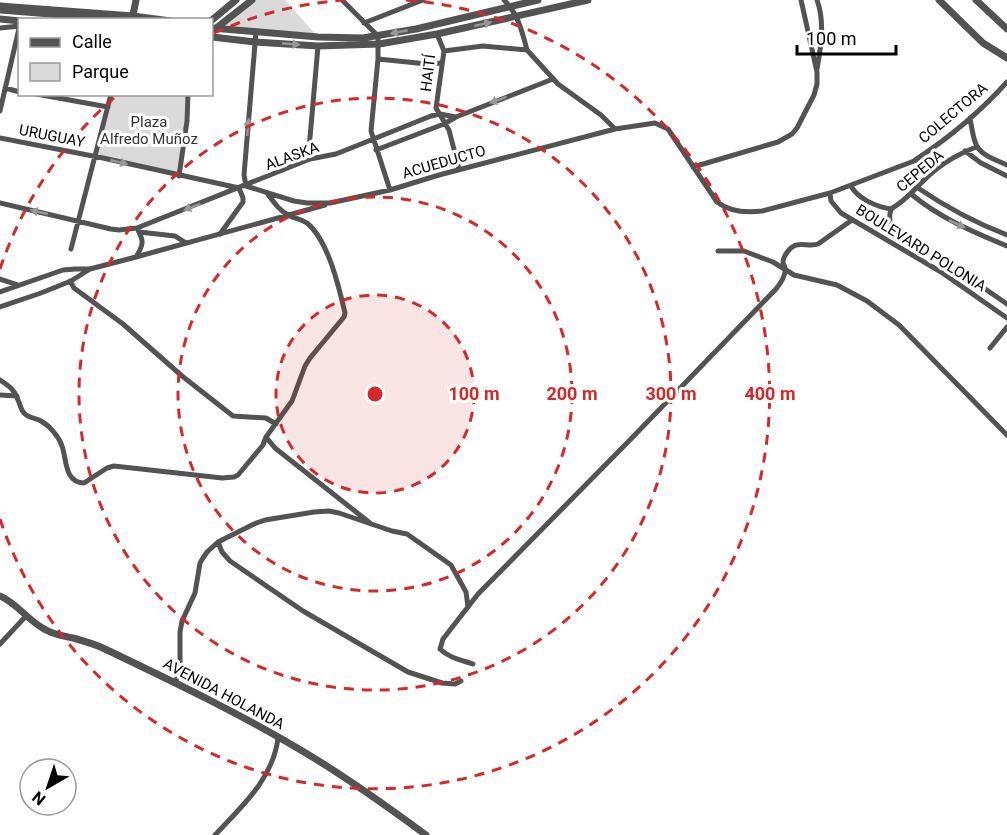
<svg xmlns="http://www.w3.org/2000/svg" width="1007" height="835" viewBox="0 0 1007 835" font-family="Roboto,sans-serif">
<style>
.green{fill:#dadada}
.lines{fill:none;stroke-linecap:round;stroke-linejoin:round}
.minor{stroke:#535353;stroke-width:5}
.tertiary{stroke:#535353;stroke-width:7}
.oneway{fill:#989898}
.ring{fill:none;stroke:#d62828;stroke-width:3;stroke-dasharray:10 8}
.labels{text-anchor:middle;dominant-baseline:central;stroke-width:6;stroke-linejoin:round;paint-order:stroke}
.street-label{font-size:15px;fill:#000;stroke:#fff}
.park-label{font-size:15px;fill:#313131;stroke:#fff}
.centre{fill:#d62828;stroke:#fff;stroke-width:3}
.ring-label{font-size:18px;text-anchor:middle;font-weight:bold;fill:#d62828;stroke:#fff;stroke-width:6;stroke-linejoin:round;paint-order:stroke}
</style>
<rect width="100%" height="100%" fill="#fff"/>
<path class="green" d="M252,0H285L318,37L216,28Z
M111,95H188L179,176L94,157Z"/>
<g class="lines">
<path class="minor" d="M342,0L378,36V59L371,131L390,190
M504,0C518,14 522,31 527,50
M817,0C825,22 821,47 817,69
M0,5L133,15L171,20
M364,23L423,0
M0,28L20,26
M437,34L444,51L436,108L449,130L459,169
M444,51L483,46L527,50L558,84L601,115L615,129
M378,59L427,64L442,63
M5,88L20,92
M36,94L108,107
M0,111L20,24
M970,118C976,152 975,151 1007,165
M0,138L103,158L239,188L243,198V202L220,234
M376,150L444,124L456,117
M965,151L981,163L1007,176
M310,159L309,149L318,46
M915,160C949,138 980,112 1007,82
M693,167L778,142L792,134L797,128L814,95L817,84V72L801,0
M179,176L187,121L188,94
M246,186L294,201L307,203H330L390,190L439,175L615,129L655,123L668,129L717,202C730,212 746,213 762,211L830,193L914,161L924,160L941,166
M246,186L244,175L256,32
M851,186C858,199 877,207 891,209C910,198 918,184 934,171C946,161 961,153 976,147
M918,188C946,207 976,223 1007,235
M830,193L831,201L841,213L941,272L1007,318
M911,194C940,218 973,232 1007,246
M0,203L111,229L119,230L137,228L310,159L336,154L431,116L440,114L456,117L553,79
M891,209C888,220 890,226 898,233L949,264L1007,304
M139,232L175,236L186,243
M71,249L111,94
M718,251H744L773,262L794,275L837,285L867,301L899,325L1007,435
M136,257L325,205
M0,279L18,285
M70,281L74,288L123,324L182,376L233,416L266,418L276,424
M0,292L63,270L75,269H89
M0,307L41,293L71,281L90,269L136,257C144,244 144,241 137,228
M990,348L1007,327
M0,380C9,386 15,390 18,400C20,404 21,410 24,413C28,418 36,418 41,421C50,426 59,437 62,446C67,460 64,482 84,483L107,468L114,466L222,478L234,477L238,475L263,445L266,437L292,401L305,366L310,358L344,317L345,313C339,287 328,240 307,223C301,219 296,219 290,216C279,211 273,201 267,193
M0,395L17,396
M266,437L275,448L370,523
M218,542L222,552L230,561L303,611L408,672L442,683L455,684L461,681
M0,644L26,616
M473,664C461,660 449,658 440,649L443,639L478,594L626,444L776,289C780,284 784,279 785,272C786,265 784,268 783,262C783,257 789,248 794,246C800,242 810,247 818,244L852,220
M175,683L180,670V632L182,621L195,593L200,563L203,558L207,552L218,542L254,524L265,520L314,512L329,511L339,513L392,531L407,534L451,565L466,592L468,607
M215,835C242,806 273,779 278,738"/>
<path class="tertiary" d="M939,0L983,43L1007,58
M976,0L1007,29
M0,10L127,20
M0,19L20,21
M132,20L136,0
M212,20L236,0
M212,28L318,37L363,38L416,29L538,0
M215,29L252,0
M212,37L255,42L318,46L379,44L437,34L588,0
M0,596C18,604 28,621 46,630C55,635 64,636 73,638C84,641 95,644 105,649C174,682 243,715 309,755C349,779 388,807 426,835"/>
</g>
<defs><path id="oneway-solid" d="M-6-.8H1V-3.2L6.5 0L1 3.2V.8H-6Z" transform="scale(1.5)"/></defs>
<g class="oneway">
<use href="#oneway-solid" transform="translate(483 24) rotate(-13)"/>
<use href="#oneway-solid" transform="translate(399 32) rotate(169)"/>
<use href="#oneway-solid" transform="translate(291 44) rotate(4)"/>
<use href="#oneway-solid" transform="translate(498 100) rotate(160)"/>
<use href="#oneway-solid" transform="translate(248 127) rotate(-85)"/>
<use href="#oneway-solid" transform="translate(119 162) rotate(13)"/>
<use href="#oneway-solid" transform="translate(192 207) rotate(159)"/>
<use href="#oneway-solid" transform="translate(39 212) rotate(-167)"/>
<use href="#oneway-solid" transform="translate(957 224) rotate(26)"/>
</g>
<circle cx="375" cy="394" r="99" fill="#d62828" fill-opacity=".12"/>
<g class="ring">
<circle cx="375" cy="394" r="99"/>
<circle cx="375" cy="394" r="197"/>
<circle cx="375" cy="394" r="296"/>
<path d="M0 269A395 395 0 0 1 116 96M214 33A395 395 0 0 1 344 0M406 0A395 395 0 1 1 0 519"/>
</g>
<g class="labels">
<g class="street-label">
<text transform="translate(428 73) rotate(-83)">HAITÍ</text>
<text transform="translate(953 113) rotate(-40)">COLECTORA</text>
<text transform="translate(52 136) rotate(11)">URUGUAY</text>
<text transform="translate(292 156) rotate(-20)">ALASKA</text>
<text transform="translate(444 162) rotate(-16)">ACUEDUCTO</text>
<text transform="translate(920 171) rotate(-40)">CEPEDA</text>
<text transform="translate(921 248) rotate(32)">BOULEVARD POLONIA</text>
<text transform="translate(224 694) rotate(28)">AVENIDA HOLANDA</text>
</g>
<g class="park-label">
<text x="149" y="122">Plaza<tspan x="149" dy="17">Alfredo Muñoz</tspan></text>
</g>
</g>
<circle cx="375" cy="394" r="9" class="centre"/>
<g class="ring-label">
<text x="474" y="400">100 m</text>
<text x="572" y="400">200 m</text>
<text x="671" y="400">300 m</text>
<text x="770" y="400">400 m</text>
</g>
<rect x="18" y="18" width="195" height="78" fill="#ffffff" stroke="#999999" stroke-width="1.5"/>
<rect x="30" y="38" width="30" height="9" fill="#535353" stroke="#999999" stroke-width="1.5"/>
<text x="72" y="48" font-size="18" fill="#000000">Calle</text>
<rect x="30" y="63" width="30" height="18" fill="#dadada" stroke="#999999" stroke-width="1.5"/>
<text x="72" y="78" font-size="18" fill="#000000">Parque</text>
<g transform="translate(48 787) rotate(219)"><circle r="28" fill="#ffffff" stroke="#999999" stroke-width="1.5"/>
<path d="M0-4.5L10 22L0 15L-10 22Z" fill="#000000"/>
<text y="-9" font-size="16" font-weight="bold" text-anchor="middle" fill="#000000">N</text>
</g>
<path d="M797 45v9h99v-9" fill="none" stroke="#000000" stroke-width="3"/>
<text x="806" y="45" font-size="18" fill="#000000" stroke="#ffffff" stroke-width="4.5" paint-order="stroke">100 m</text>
</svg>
